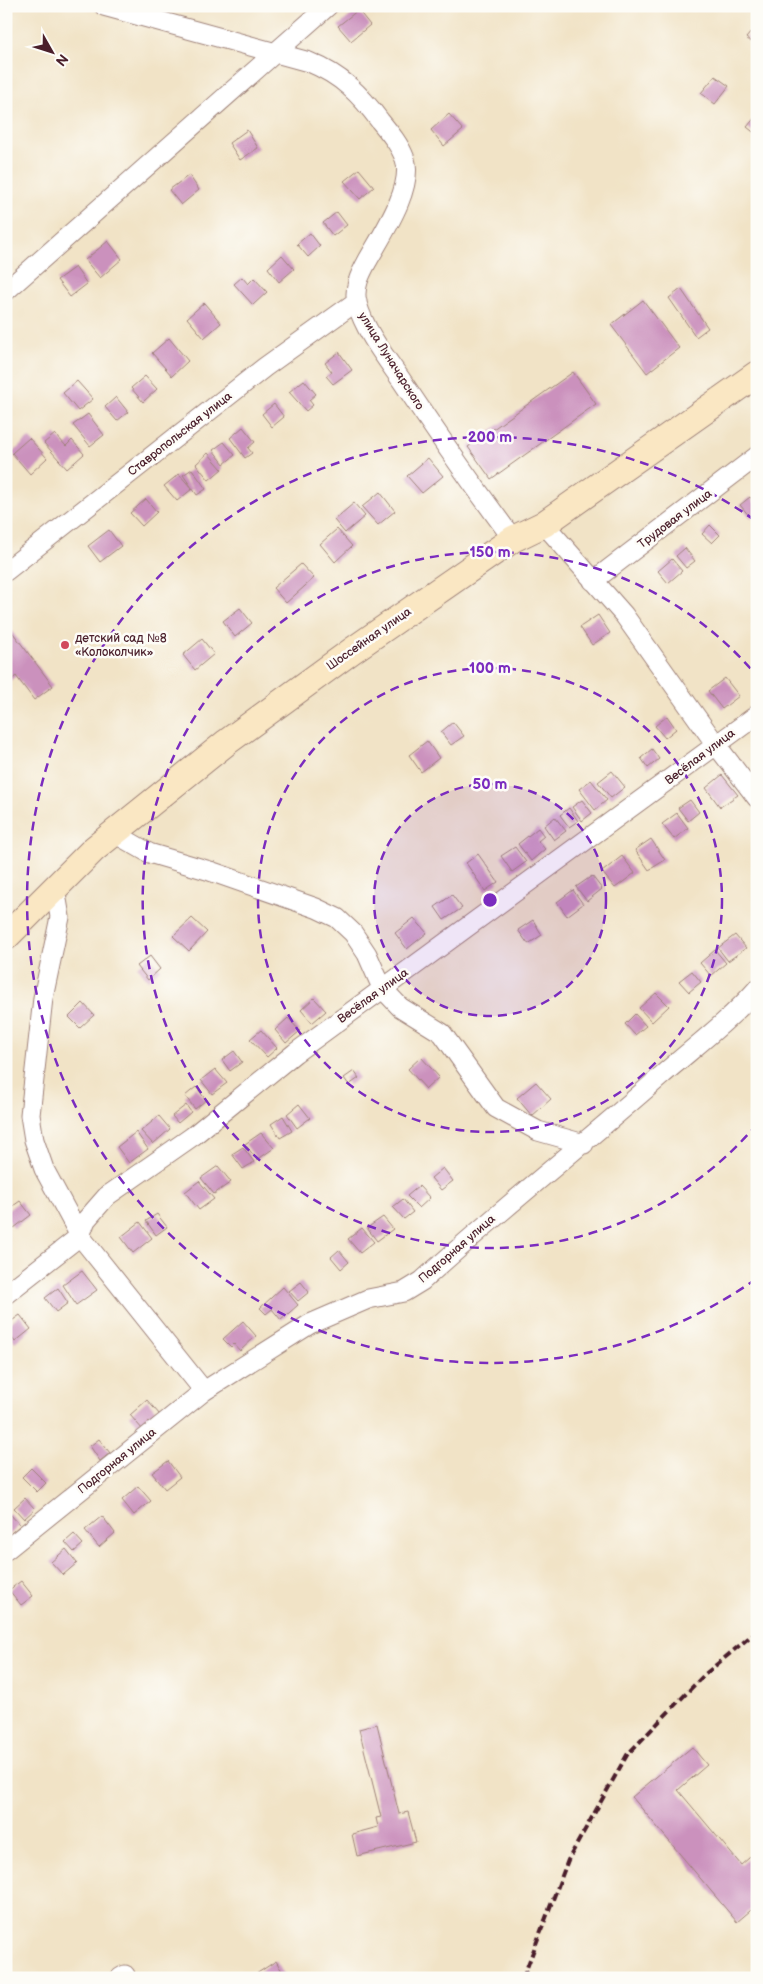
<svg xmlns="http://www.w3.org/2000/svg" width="763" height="1984" viewBox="0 0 763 1984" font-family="'Balsamiq Sans',sans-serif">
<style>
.building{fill:#cb91bd}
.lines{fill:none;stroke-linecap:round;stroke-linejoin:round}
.street-casing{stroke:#9e8178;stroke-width:21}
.secondary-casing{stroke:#9e8178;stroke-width:28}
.street{stroke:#fff;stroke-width:19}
.secondary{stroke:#fae7c3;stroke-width:26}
.rail{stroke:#4a1f2b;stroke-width:4;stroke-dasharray:8 4;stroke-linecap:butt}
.ring{fill:none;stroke:#7b2cbf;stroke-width:2.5;stroke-dasharray:9 6}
.poi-dot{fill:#d1495b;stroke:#fdfcf7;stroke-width:2}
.labels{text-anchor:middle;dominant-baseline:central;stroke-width:5;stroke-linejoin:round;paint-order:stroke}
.street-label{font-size:12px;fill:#4a1f2b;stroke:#fdfcf7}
.poi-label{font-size:12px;fill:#4a1f2b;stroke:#fdfcf7;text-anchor:start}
.centre{fill:#7b2cbf;stroke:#fdfcf7;stroke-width:2.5}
.ring-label{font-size:15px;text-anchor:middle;font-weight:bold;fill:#7b2cbf;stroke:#fdfcf7;stroke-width:5;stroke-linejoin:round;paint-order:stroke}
</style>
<rect width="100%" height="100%" fill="#fdfcf7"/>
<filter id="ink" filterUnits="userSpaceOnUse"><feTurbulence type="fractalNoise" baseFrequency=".02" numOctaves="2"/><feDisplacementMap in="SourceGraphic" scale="10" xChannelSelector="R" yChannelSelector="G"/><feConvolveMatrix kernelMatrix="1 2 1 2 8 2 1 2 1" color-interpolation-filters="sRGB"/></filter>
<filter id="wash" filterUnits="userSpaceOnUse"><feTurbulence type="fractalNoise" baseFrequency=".0096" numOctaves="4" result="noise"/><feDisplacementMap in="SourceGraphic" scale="20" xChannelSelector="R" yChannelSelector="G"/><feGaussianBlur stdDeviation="1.12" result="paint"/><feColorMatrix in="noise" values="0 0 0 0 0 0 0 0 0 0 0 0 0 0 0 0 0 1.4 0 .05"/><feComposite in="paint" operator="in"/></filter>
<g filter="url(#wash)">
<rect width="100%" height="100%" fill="#f1e3c6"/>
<g id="blocks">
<path class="building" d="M358,10L370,25L351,41L338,26Z
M757,25V46L746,38Z
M715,76L729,86L715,104L701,93Z
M449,114L463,130L444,146L431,130Z
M757,115V135L747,127Z
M247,130L258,148L240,160L229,143Z
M359,169L374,187L360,199L344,181Z
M189,175L199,190L181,205L169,190Z
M337,212L347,225L333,236L323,223Z
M310,233L320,246L308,257L297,244Z
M108,241L122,259L100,278L85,260Z
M282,255L294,269L279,282L268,268Z
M75,267L87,284L70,297L57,280Z
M242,277L248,284L254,278L267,292L253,305L234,284Z
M681,289L708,328L696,337L669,298Z
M643,300L679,348L647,373L611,325Z
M204,303L221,323L204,338L187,318Z
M169,338L188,361L172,376L152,353Z
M339,352L352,370L333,384L326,376L332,372L325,363Z
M573,372L596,404L491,479L468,447Z
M145,376L157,389L143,402L131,388Z
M304,380L316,394L309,400L313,405L306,411L289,392Z
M77,381L93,399L78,411L63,393Z
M116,397L128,412L117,421L105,407Z
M274,404L284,417L272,427L262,414Z
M88,414L104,435L90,446L73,425Z
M243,427L255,442L248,448L252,453L245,458L230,438Z
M55,434L66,446L72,440L84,454L67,469L44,443Z
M29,438L47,458L30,474L12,453Z
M224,442L235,455L224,464L213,450Z
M208,453L222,469L209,480L196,464Z
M428,458L443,476L422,493L407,476Z
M192,469L206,489L197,495L183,475Z
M179,474L192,489L177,501L164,486Z
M380,492L395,511L378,525L362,507Z
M750,497L757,505V513L751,518L740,505Z
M146,499L157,512L142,526L130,513Z
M354,503L365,516L345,533L334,520Z
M710,525L720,535L712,543L702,534Z
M337,529L352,546L335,562L320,544Z
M109,530L121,546L100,562L88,546Z
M685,548L695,561L686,568L676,556Z
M672,559L682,571L668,583L658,571Z
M301,564L314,578L286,603L273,588Z
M240,608L252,623L235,637L223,621Z
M598,615L610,633L592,645L580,627Z
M10,629L53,686L34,700L16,676L6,684V670L10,668L6,663V632Z
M202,639L214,654L195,670L183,655Z
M725,678L739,696L722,709L708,691Z
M667,716L676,729L665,738L655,726Z
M453,722L464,736L451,745L441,732Z
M427,741L439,758L421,772L409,755Z
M652,749L659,759L648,768L641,758Z
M612,771L625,787L611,798L598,782Z
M722,775L738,795L720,807L706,788Z
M591,780L607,800L595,810L579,789Z
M582,800L592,813L582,821L572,807Z
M690,800L699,812L688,821L678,808Z
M569,808L578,821L569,827L560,815Z
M677,813L688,828L674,839L662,824Z
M555,817L566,831L554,840L544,826Z
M538,828L544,836L538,841L545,849L531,861L518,844Z
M651,839L665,860L649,870L635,850Z
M515,847L526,862L512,872L501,856Z
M478,854L498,882L485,891L466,863Z
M622,856L635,873L615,888L602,872Z
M592,876L602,889L587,901L576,887Z
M573,890L583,904L567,916L557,902Z
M452,895L462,908L444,920L435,907Z
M192,918L207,932L189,951L173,936Z
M414,918L427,933L407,949L395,933Z
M533,920L542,935L528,944L518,930Z
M735,935L746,948L728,961L718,948Z
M715,950L726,963L711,976L700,963Z
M150,956L160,969L148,980L137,966Z
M692,971L701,982L689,992L679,981Z
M656,993L669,1006L652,1022L639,1008Z
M314,998L326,1011L312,1023L301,1010Z
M83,1003L94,1015L80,1028L69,1017Z
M635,1014L646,1026L635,1035L625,1024Z
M288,1018L300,1031L286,1043L275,1030Z
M261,1030L277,1048L267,1057L250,1039Z
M234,1051L242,1062L230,1071L222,1060Z
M421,1057L439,1077L426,1089L408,1069Z
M215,1069L227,1083L212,1094L201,1080Z
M354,1071L359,1078L349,1085L344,1078Z
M536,1082L551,1099L532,1116L517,1098Z
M196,1087L206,1100L195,1109L185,1096Z
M299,1104L310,1118L297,1128L287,1114Z
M186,1105L191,1112L178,1123L172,1116Z
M159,1116L170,1129L153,1144L141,1131Z
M283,1116L292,1131L280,1138L271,1124Z
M136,1132L148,1149L129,1163L117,1147Z
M261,1133L274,1148L257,1160L245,1144Z
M243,1147L254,1162L243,1169L232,1154Z
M218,1166L231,1182L214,1194L201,1178Z
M443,1168L453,1181L441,1190L431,1178Z
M199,1181L214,1199L199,1210L185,1192Z
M419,1186L430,1198L419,1208L407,1196Z
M403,1199L413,1212L404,1219L393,1207Z
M20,1201L31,1215L14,1228L6,1217V1211Z
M157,1214L167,1227L156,1235L146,1221Z
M383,1217L393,1229L377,1241L367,1228Z
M140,1222L152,1238L133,1253L121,1237Z
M362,1228L374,1242L360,1253L348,1239Z
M339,1250L349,1262L341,1269L331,1257Z
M82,1271L97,1290L76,1305L63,1285Z
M301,1282L309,1292L298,1301L289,1291Z
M283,1287L298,1305L281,1320L272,1309L266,1314L260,1308Z
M58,1288L68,1303L56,1312L45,1298Z
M20,1315L31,1329L15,1342L6,1330V1325Z
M243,1321L256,1336L240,1351L234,1344L231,1347L223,1339Z
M147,1400L160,1415L143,1430L130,1415Z
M99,1439L110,1453L100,1461L90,1446Z
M168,1461L180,1477L165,1489L152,1473Z
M31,1468L46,1483L37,1492L22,1477Z
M138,1486L151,1501L134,1515L122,1500Z
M25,1498L35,1509L24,1519L14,1508Z
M9,1513L20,1525L6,1538V1515Z
M102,1516L115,1533L99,1547L85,1530Z
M74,1534L83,1544L74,1552L65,1542Z
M66,1549L77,1563L63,1575L51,1562Z
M21,1581L33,1596L21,1605L9,1590Z
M377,1724L399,1814L408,1812L416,1842L357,1856L352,1834L378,1827L376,1818L381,1817L359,1729Z
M692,1747L707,1765L678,1790L741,1865L757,1851V1905L737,1922L632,1797Z
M276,1961L286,1978H250Z"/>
</g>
</g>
<g filter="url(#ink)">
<use href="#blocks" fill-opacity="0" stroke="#9e8178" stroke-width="1"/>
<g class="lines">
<defs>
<path id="street" d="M104,6L309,62C341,75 360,94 380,121C390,133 400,145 405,159C414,188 382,235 368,260C361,273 353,287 357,303C364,330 386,358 402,381C438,435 474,487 513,539
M6,291L328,6
M544,524L624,615L717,746L757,798
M6,571L265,367L357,301
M593,581L757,456
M114,833L149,853L210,871L316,908L337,918L353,933L367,954L382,988L400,1007L442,1033L496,1108L538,1131L584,1144
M55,888L60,917L43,998L30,1115L34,1140L44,1169L80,1236L204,1391
M6,1294L80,1236L86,1220L107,1196L193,1136L295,1053L757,715
M6,1550L204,1391L310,1324L368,1299L404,1292L422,1281C500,1210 583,1145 661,1076C693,1048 729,1021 757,989
M120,1978L125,1975"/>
<path id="secondary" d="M6,937L94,849L227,742L353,650L513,539L544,524L757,374"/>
</defs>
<use href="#street" class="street-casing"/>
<use href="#secondary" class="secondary-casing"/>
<use href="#street" class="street"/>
<use href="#secondary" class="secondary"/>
<path class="rail" d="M523,1978L568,1860L627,1755L704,1675L757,1631"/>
</g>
</g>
<circle cx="490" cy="900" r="116" fill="#7b2cbf" fill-opacity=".12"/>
<g class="ring">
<circle cx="490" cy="900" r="116"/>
<circle cx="490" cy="900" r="232"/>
<path d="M757 1124A348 348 0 1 1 757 676"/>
<path d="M756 1279A463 463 0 1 1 756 521"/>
</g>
<circle class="poi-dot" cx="65" cy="645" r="5"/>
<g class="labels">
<g class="street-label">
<text transform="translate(391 361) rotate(58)">улица Луначарского</text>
<text transform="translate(180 434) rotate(-38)">Ставропольская улица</text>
<text transform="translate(675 519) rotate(-37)">Трудовая улица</text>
<text transform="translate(369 639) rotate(-35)">Шоссейная улица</text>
<text transform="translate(700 757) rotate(-37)">Весёлая улица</text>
<text transform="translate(373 996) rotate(-36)">Весёлая улица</text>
<text transform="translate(457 1249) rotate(-41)">Подгорная улица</text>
<text transform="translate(117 1461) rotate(-39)">Подгорная улица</text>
</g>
<g class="poi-label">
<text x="75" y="638">детский сад №8<tspan x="75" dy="14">«Колоколчик»</tspan></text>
</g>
</g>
<circle cx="490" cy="900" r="8" class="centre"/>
<g class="ring-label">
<text x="490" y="442">200 m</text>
<text x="490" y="557">150 m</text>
<text x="490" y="673">100 m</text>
<text x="490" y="789">50 m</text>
</g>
<rect width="763" height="1984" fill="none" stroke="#fdfcf7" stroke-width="25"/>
<g transform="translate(52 52) rotate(129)" stroke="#fdfcf7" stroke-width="4" paint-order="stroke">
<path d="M0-4L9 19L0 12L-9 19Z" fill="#4a1f2b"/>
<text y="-8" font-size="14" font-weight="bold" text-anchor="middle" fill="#4a1f2b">N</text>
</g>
</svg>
